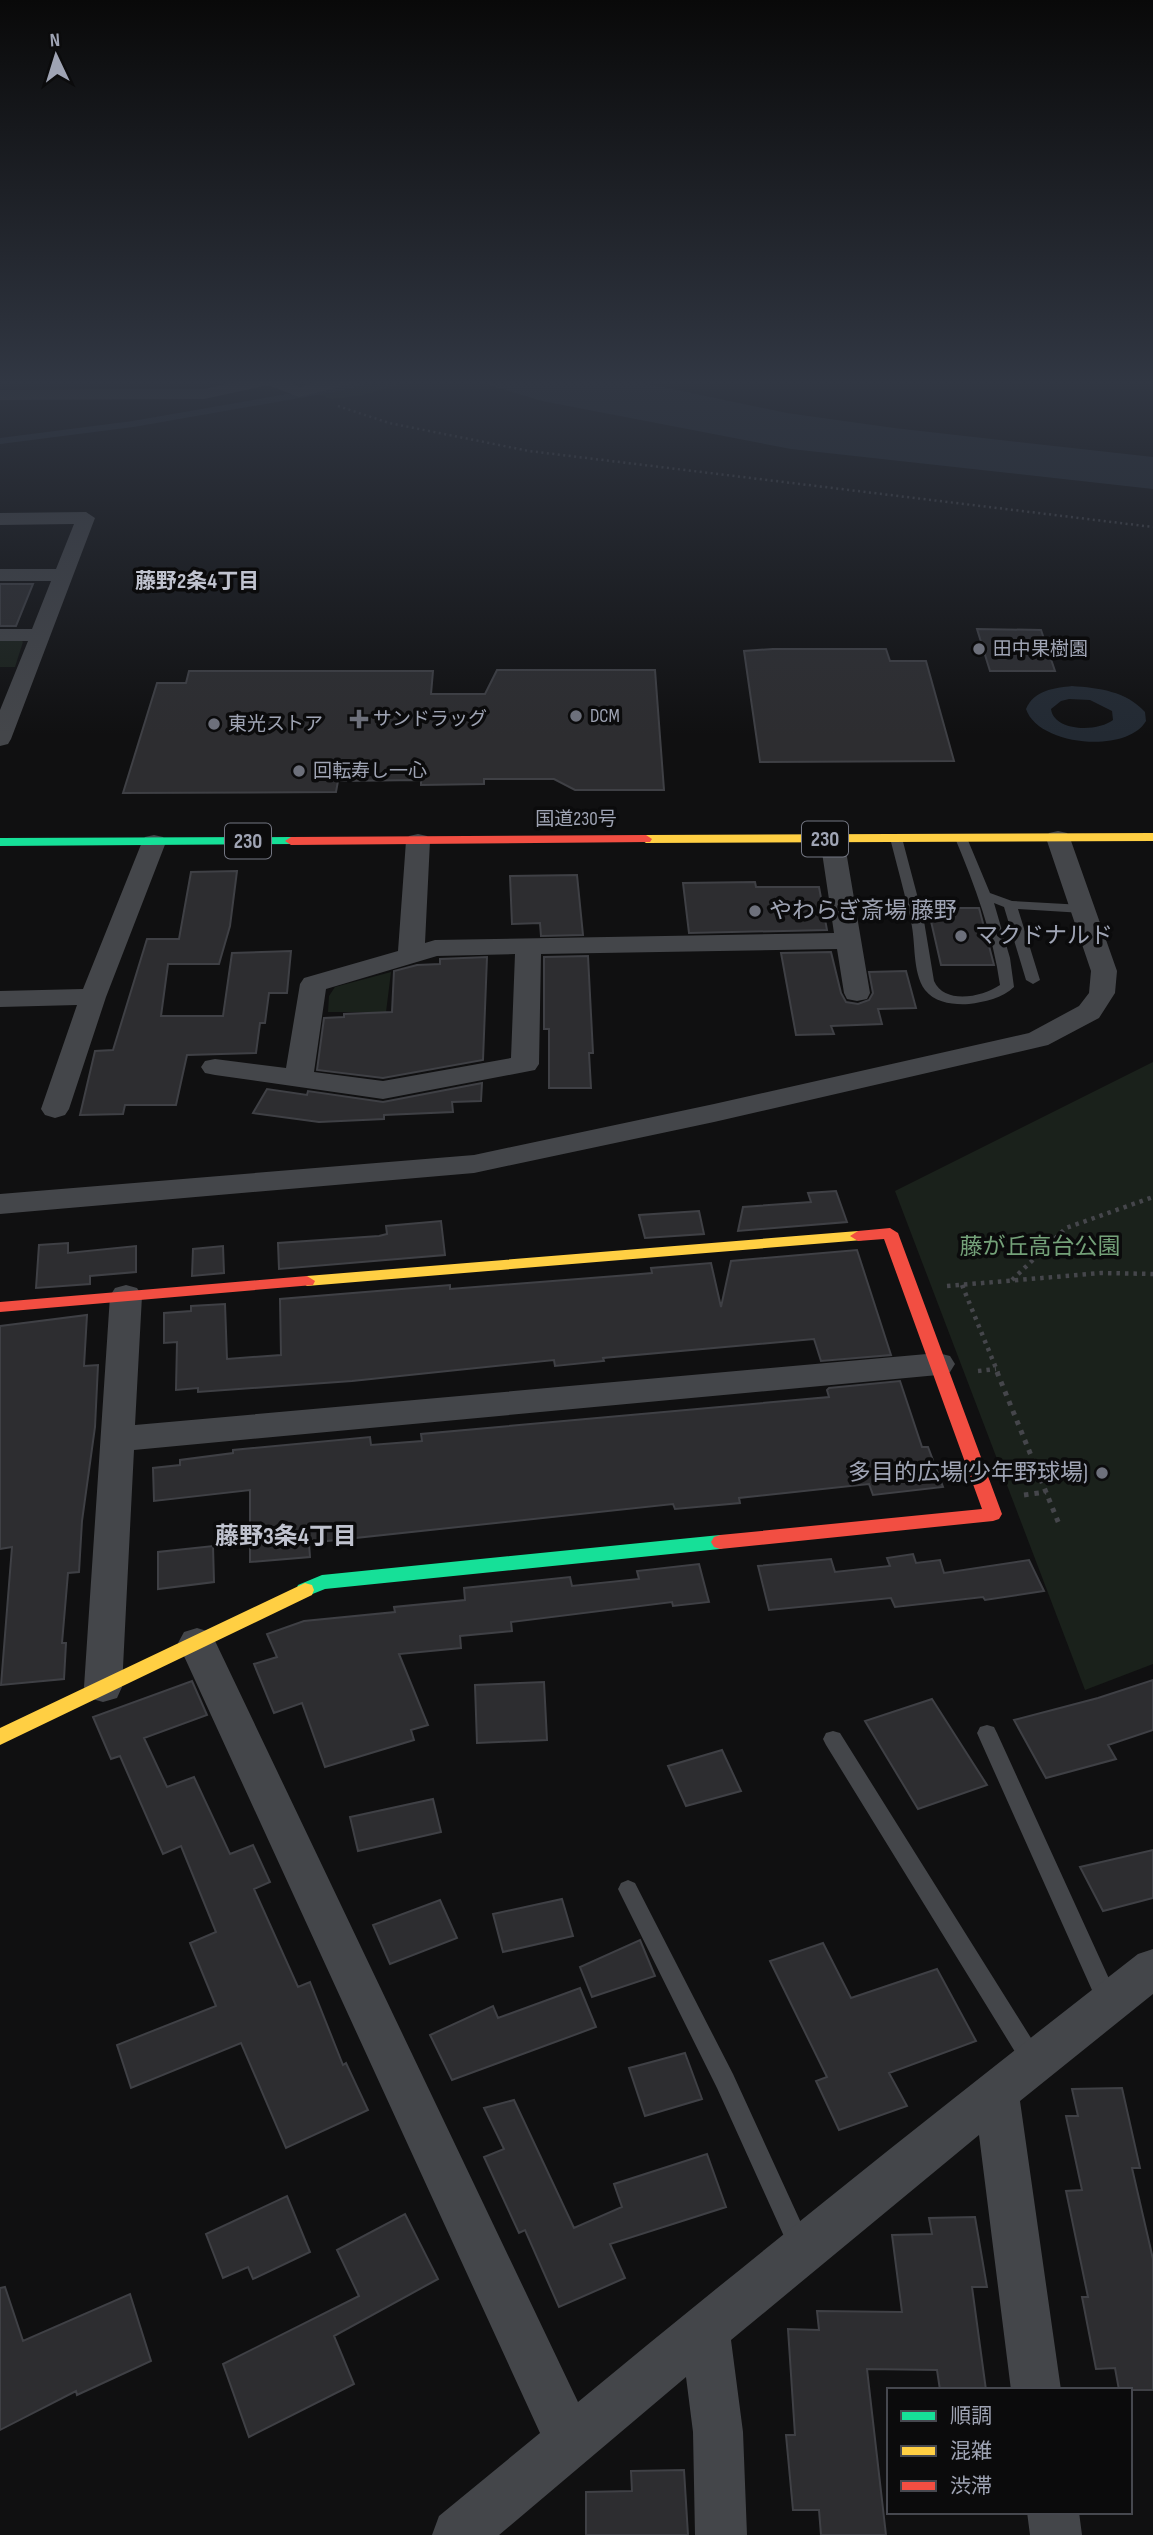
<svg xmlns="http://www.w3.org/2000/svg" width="1153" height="2535" viewBox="0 0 1153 2535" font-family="'Sofia Sans Condensed','Noto Sans JP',sans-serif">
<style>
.green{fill:#1a211b}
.water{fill:#232a33;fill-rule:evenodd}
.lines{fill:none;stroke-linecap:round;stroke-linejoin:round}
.stream{stroke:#232a33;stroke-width:6}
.building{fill:#2d2d30;stroke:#3f4045;stroke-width:2}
.path-far2{stroke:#45464b;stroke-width:2.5;stroke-dasharray:2 3.5;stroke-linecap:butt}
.path-far1{stroke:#45464b;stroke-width:4.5;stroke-dasharray:3.5 5;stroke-linecap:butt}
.path{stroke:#45464b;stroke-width:5;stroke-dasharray:4.5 6;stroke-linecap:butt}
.lane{fill:#44464a;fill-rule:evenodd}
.street{fill:#44464a;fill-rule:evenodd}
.fast{fill:#16e098;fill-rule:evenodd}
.slow{fill:#ffcf43;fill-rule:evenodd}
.jam{fill:#f24e42;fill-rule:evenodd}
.poi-dot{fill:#6d707b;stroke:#0b0b0c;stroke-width:2.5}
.labels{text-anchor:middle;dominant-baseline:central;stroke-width:7;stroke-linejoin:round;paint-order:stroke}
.far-poi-label{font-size:19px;fill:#9fa4b4;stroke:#0b0b0c;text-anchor:start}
.far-street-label{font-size:19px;fill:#9fa4b4;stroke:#0b0b0c}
.far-neighbourhood-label{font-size:21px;font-weight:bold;fill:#c0c3cf;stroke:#0b0b0c}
.shield{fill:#0b0b0c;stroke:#737682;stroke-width:2}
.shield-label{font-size:21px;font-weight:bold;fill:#9fa4b4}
.poi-label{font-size:23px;fill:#9fa4b4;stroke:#0b0b0c;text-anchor:start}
.park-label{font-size:23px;fill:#74a179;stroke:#0b0b0c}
.neighbourhood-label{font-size:24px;font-weight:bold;fill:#c0c3cf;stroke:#0b0b0c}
</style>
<rect width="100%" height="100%" fill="#101011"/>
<path class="green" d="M282,380H415L363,395L331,399Z
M0,640H21L23,642L15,667H0Z
M391,972L386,1012H328L329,996L335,987Z
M1153,1062V1664L1085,1690L895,1191Z"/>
<path class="water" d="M473,380H629L787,413L894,428L1153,457V489L791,449L542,401Z
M1072,686C1099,688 1126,691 1145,712L1146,721C1127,754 1038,746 1026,709C1034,690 1054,688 1072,686ZM1069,699L1090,700L1112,711L1113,720C1098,732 1054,732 1051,709L1061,701Z"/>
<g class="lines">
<path class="stream" d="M0,441L133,424L339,388L370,380"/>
</g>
<path class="building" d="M0,584H33L16,626H0Z
M977,629L1041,630L1055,671H990Z
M773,649H886L890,661H926L954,761L760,762L744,651Z
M497,670H655L664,790H575L554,779H484V784L421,785V780L338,781L336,792L123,793L157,683H186L189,671H433L431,694H485Z
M237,871L230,926L219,964H168L161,1016H223L232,953L291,951L287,993H269L265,1023H260L256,1053L187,1055L176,1105H125L123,1114L80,1115L95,1051L113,1050L147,939H179L191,872Z
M577,875L583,935L541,936L540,923L512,924L510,876Z
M755,882L756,887H819L827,930L689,933L683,883Z
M928,908H979L994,965H941Z
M831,952L841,993L846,1002L858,1004L869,1000L873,993L869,972L906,971L916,1008L878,1009L882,1024L831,1026L834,1034L796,1035L781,953Z
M588,956L593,1053H589L591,1088H549V1029H544V957Z
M487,957L483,1060L383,1078L317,1070L324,1018L344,1017V1014L392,1012L394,971L417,965L440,964V959Z
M482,1083L481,1101L452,1102L453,1112L384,1115V1119L319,1122L253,1113L267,1089L307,1095L308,1091L383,1102Z
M836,1191L847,1222L738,1231L743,1207L811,1202L808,1193Z
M699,1211L704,1234L645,1238L639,1215Z
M441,1221L445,1255L279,1269L278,1243L379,1236L387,1234L386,1226Z
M68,1243V1253L136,1246V1272L90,1276V1284L36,1288L39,1245Z
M223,1246L224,1273L192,1276L193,1249Z
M857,1250L891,1355L821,1361L814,1339L603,1358L604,1361L555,1366L554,1360L352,1381L198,1392V1388L176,1390L177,1342L164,1343V1313L191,1311V1306L225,1304L227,1359L281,1355L280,1299L450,1285V1289L629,1275L652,1273L651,1268L711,1263L721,1307L731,1261Z
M87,1315L84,1366L98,1365L95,1427L82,1521L79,1572L68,1573L62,1643H66L64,1679L1,1685L12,1547L0,1549V1326Z
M900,1381L922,1447H928L943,1487L873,1495L869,1484L739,1498L740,1503L675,1509L673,1504L309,1543L310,1557L250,1562V1490L154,1501L153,1468L180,1465V1460L233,1453V1450L370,1437L371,1445L422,1441L421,1434L829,1397L827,1390L829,1388Z
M213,1546L214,1582L158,1589V1552Z
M913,1554L916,1563L940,1560L944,1573L1029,1560L1044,1591L985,1600L983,1597L895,1607L891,1598L769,1610L758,1566L831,1559L835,1572L890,1566L887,1558Z
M699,1564L709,1602L673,1606L672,1602L511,1622L512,1631L460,1636L461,1648L399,1654L428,1725L411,1730L414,1740L325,1767L302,1703L274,1713L254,1664L277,1657L267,1634L304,1621L395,1612L394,1607L465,1600L464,1588L570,1577L572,1586L639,1579L637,1571Z
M1153,1680V1730L1108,1745L1116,1759L1046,1778L1014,1720L1098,1698Z
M192,1681L207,1715L144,1738L167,1787L194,1777L230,1854L253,1845L270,1882L254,1889L298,1987L310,1982L343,2065L346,2063L368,2110L286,2148L241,2043L131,2088L117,2045L216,2006L190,1943L216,1932L181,1846L163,1854L120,1756L111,1759L93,1717Z
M544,1682L547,1740L477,1743L475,1685Z
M932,1699L987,1785L918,1809L865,1721Z
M722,1750L741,1791L686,1806L668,1766Z
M433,1799L441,1832L358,1851L350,1817Z
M1153,1850V1898L1103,1911L1080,1867Z
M562,1899L573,1936L503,1952L493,1914Z
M440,1900L457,1938L390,1964L373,1925Z
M640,1940L655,1976L592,1997L580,1967Z
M823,1943L851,1998L937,1969L976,2041L889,2073L907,2106L839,2130L816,2081L827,2077L770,1961Z
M580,1988L596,2027L452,2080L430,2035L493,2006L498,2018Z
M685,2053L702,2099L645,2116L629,2068Z
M1122,2088L1140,2168H1132L1153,2259V2390H1119L1115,2368L1096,2369L1082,2297H1088L1066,2191L1082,2190L1066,2116H1078L1072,2089Z
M514,2100L574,2228L622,2207L614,2184L707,2154L726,2207L610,2244L625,2278L559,2307L525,2230L519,2233L484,2157L504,2149L484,2108Z
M287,2196L310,2252L253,2279L248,2267L223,2278L206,2234Z
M405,2214L438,2279L334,2336L354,2384L249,2437L223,2364L359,2296L337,2250Z
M975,2217L987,2287H972L986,2390H940L937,2370L867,2369L886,2535H821L819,2510H793L786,2435H795L788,2329L819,2330L817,2311L902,2312L892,2235L932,2234L929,2218Z
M5,2287L23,2341L130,2294L151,2361L77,2395L76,2391L0,2430V2288Z
M684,2470L688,2535H586V2492L632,2491L631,2471Z"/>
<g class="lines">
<path class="path-far2" d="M338,406L389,423L529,451L1153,527"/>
<path class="path-far1" d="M1012,1280L1066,1228L1153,1197
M962,1285L998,1373
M947,1286L1101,1273L1153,1274
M978,1371L996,1369"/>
<path class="path" d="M997,1372L1059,1524
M1024,1495L1046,1492"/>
<path class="lane" d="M896,834L902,838L924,921L934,981C945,1005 982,997 1000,985C993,934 975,886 955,838L957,835L961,834L967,838L990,893L1012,901L1083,905L1089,909L1083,913L1018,909L1040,980L1033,984L1026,980L1004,907L994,903L1010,958L1014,987C1003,998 984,1002 969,1004C954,1005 935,1003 925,990C912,972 916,942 911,922C905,894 897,866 890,838Z
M987,1725L994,1727L997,1733L1116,1994L1119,2001L1116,2008L1108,2011L1100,2008L977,1733L980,1727Z
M833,1731L840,1733L1041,2054L1044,2061L1041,2068L1033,2071L1025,2068L826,1745L823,1739L826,1733Z
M628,1880L635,1883L733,2074L808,2238L812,2246L808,2254L800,2258L792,2254L717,2088L618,1889L621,1883Z"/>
<path class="street" d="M244,380H284L300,387L325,380H354L352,384L299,397L268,385L204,399L0,400V390L204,389Z
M86,512L95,518L11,739L8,744L0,746V710L28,641H0V629H32L51,581H0V569H56L74,524L0,525V513Z
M1058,831L1067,833L1070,838L1117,971L1115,993L1099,1018L1048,1045L714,1122L474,1173L0,1214V1194L474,1155L714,1104L1029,1033L1079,1006L1089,993L1091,971L1046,838L1049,833Z
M832,832L841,834L844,839L870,993L867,999L857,1001L847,999L844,993L837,949L541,954L539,1064L535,1070L383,1099L215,1075L205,1073L201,1067L205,1061L215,1059L286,1068L300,984L304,978L398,951L406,841L409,836L418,834L427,836L430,841L425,943L435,940L834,933L820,839L823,834ZM515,954L511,1058L383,1081L314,1072L326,989L437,956Z
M154,835L163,837L166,842L106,997L69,1109L65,1115L55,1118L45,1115L41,1109L77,1005L0,1007V991L83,989L142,842L145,837Z
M126,1285L137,1288L142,1296L135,1425L938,1353L950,1356L955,1364L950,1372L938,1375L134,1450L122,1687L117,1698L103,1702L89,1698L84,1687L110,1296L115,1288Z
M197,1628L210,1632L216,1643L578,2402C762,2250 949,2101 1138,1954L1153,1949V1994L1020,2101L1061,2390H1011L979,2135L731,2340L743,2432L747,2535H695L693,2432L686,2377L499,2535H432L439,2516L540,2433L178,1643L184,1632Z
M1027,2512H1079L1082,2535H1030Z"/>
<path class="fast" d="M291,837L297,841L295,844L0,846V838Z
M720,1535L726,1537L729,1542L726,1547L720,1549L325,1589L305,1597L298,1595L296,1590L298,1585L322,1575Z"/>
<path class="slow" d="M1153,833V841L646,843L640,839L646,835Z
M858,1231L866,1236L863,1240L307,1286L299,1281L307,1276Z
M305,1583L312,1585L314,1590L312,1595L0,1745V1728Z"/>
<path class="jam" d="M646,835L652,839L650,842L291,845L285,841L291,837Z
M890,1228L898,1233L1002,1514L999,1519L993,1521L720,1549L714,1547L711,1542L714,1537L720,1535L982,1509L884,1239L858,1241L850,1236L858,1231Z
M307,1276L315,1281L313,1285L0,1312V1302Z"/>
</g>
<linearGradient id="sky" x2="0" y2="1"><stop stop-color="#090909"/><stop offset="0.52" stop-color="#313743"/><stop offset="1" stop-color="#313743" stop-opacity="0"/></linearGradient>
<rect width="1153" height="735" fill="url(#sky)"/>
<g class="poi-dot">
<circle cx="979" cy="649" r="7"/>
<circle cx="576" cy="716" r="7"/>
<path d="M355.5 708.5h7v7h7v7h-7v7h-7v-7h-7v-7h7z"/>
<circle cx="214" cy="724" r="7"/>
<circle cx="299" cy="771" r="7"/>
<circle cx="755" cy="911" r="7"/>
<circle cx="961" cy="936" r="7"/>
<circle cx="1102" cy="1473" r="7"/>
</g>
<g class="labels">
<g class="far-poi-label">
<text x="993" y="649">田中果樹園</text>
<text x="590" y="716">DCM</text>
<text x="373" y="719">サンドラッグ</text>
<text x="228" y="724">東光ストア</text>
<text x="313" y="771">回転寿し一心</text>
</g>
<g class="far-street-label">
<text x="576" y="819">国道230号</text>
</g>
<g class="far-neighbourhood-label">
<text x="197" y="581">藤野2条4丁目</text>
</g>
<g class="shield">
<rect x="802" y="821.5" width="46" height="35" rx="5"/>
<rect x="225" y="823.5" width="46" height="35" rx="5"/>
</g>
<g class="shield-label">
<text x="825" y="839">230</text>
<text x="248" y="841">230</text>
</g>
<g class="poi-label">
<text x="769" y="911">やわらぎ斎場 藤野</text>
<text x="975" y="936">マクドナルド</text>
<text x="1088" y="1473" text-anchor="end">多目的広場(少年野球場)</text>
</g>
<g class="park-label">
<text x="1040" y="1247">藤が丘高台公園</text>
</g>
<g class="neighbourhood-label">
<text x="286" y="1536">藤野3条4丁目</text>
</g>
</g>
<rect x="887" y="2388" width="245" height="126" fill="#0b0b0c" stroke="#46484f" stroke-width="2"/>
<rect x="901" y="2411" width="35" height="10" fill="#16e098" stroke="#46484f" stroke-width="2"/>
<text x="950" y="2423" font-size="21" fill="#9fa4b4">順調</text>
<rect x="901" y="2446" width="35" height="10" fill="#ffcf43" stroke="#46484f" stroke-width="2"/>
<text x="950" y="2458" font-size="21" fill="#9fa4b4">混雑</text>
<rect x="901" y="2481" width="35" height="10" fill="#f24e42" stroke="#46484f" stroke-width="2"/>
<text x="950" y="2493" font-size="21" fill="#9fa4b4">渋滞</text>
<g transform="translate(56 56) rotate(356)" stroke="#0b0b0c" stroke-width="5" paint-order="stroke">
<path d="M0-5L12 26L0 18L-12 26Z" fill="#9fa4b4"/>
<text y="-10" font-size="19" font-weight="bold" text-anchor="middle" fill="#9fa4b4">N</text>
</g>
</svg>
